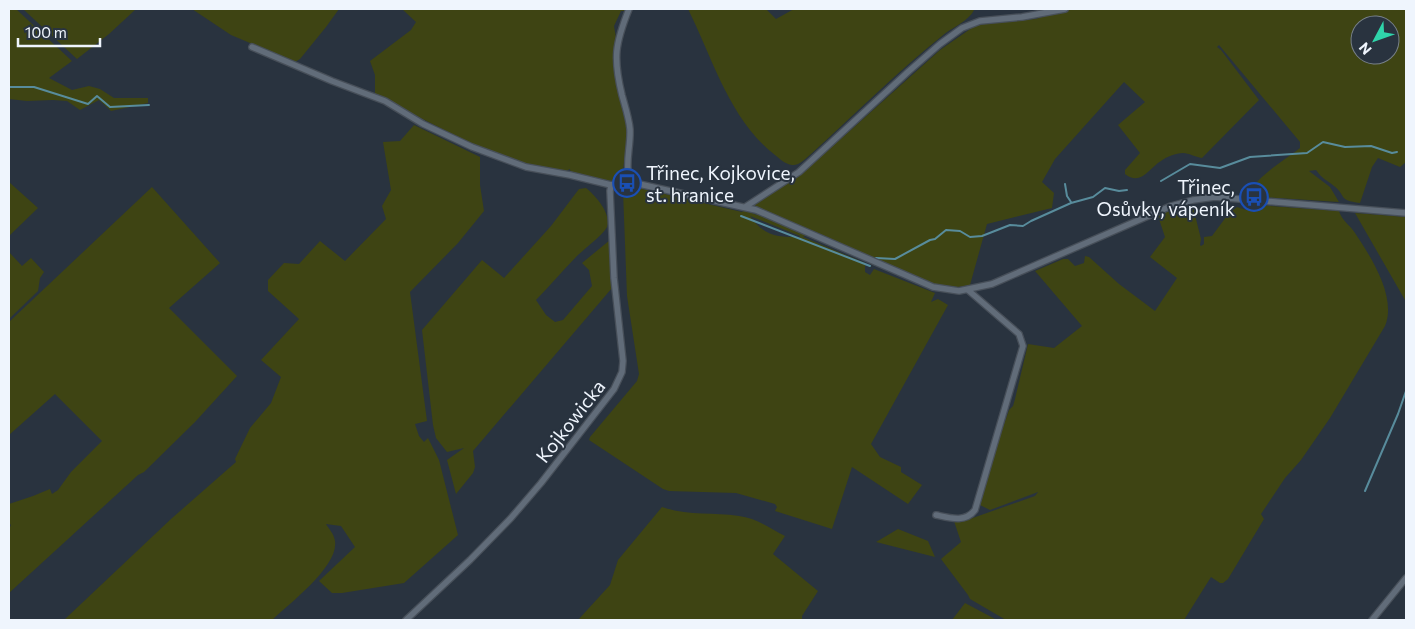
<svg xmlns="http://www.w3.org/2000/svg" width="1415" height="629" viewBox="0 0 1415 629" font-family="Commissioner,sans-serif">
<style>
.green{fill:#3e4413;fill-rule:evenodd}
.lines{fill:none;stroke-linecap:round;stroke-linejoin:round}
.stream{stroke:#588c9c;stroke-width:2}
.street-casing{stroke:#474f59;stroke-width:8}
.street{stroke:#616c79;stroke-width:5.5}
.labels{text-anchor:middle;dominant-baseline:central;stroke-width:4;stroke-linejoin:round;paint-order:stroke}
.poi-label{font-size:19px;fill:#eff5fd;stroke:#29333f;text-anchor:start}
.street-label{font-size:19px;fill:#eff5fd;stroke:#29333f}
</style>
<rect width="100%" height="100%" fill="#29333f"/>
<path class="green" d="M9,9H16L72,61L49,78L72,90L89,86L100,89L114,98H148V103L111,111L99,100L80,110L67,101L53,100L27,101L9,99Z
M23,9H136L109,34L77,59Z
M192,9H339L326,27L300,59L295,62L231,35Z
M402,9H625L624,11H621L614,26L616,38L613,64L628,135L622,176L612,181L571,174L570,169L562,173L520,163L478,147L375,95V75L370,61L411,30L416,22Z
M688,9H766L776,19L794,9H974V10C969,21 951,28 942,36C896,73 854,115 811,154C805,159 799,166 792,165C785,164 780,159 775,155C729,119 713,59 688,9Z
M1072,9H1406V162L1400,167L1378,158L1372,167L1360,203C1337,200 1347,196 1334,186C1326,179 1323,180 1316,170L1309,171L1330,187L1339,202L1247,196C1259,174 1281,163 1300,148V142L1219,45L1217,47L1221,50L1259,100L1202,158C1195,157 1189,153 1183,153C1176,153 1166,157 1161,161C1150,167 1141,187 1125,174V170L1140,153L1118,125L1145,102L1124,82L1055,159L1042,182L1054,193L1052,208L987,224L970,285L958,287L934,284L901,271L814,231L803,237L865,263V272L870,275L874,269L935,293L931,302L938,299L948,305L871,444L880,457L901,467V472L922,485L908,504L852,467L832,529L775,511L777,507L775,504L736,493L669,491L663,489L589,440L590,437L637,381L639,374L627,296L623,191L626,185L742,212L744,210L757,215L755,206L756,202L824,154L940,50L976,25L1035,19ZM1360,25H1390V55H1360ZM750,216L800,236V237C777,237 764,236 750,216Z
M414,125L480,157V185L484,211L458,243L410,292L427,421L415,424L419,436L424,442L428,438L439,460L458,535L404,583L342,593H332L319,581L355,547L341,526L326,524C329,529 334,534 335,541C339,566 290,603 272,620H61H64L171,519L236,462L235,459L250,428L271,403L281,377L261,360L299,319L268,291V280L284,263L299,264L320,241L345,261L386,219L382,206L391,190L383,142L400,141Z
M9,182L38,208L9,236Z
M152,187L220,263L169,308L237,376L195,422L144,472L138,475L9,593V529L11,525L9,523V504L33,496L50,489L52,494L58,490L71,472L102,441L55,394L9,435V322Z
M586,188C595,195 612,214 607,227C604,234 583,250 576,257C562,271 550,286 536,300L546,315L555,322L563,320L592,286L589,270L582,263L610,240L612,288L473,451L475,467L473,473L456,494L447,460L464,448L447,452L436,438L433,425L422,330L482,260L504,278L551,226L579,189Z
M1189,205L1193,207L1201,239L1200,245L1201,246L1204,244V237L1212,236L1229,213L1237,207L1246,210L1257,205L1339,211C1342,221 1350,225 1355,233C1371,257 1397,297 1385,326L1330,418L1301,460L1285,478L1261,514L1264,519L1228,579L1223,583H1220L1211,577L1184,620H1006L970,599L968,595L941,559L961,542L954,521L967,520L1035,496L1038,492L990,510L980,505L995,450L1009,410L1013,406L1015,399L1028,344L1054,348L1082,326L1035,271L1063,259H1068L1075,266L1084,263L1085,256L1089,257L1119,284L1155,311L1177,278L1150,257L1165,237L1158,216L1169,211Z
M1355,213L1406,217V301L1405,300Z
M9,252L22,266L31,258L44,272L40,278L38,291L9,319Z
M662,507C689,516 712,512 739,516C756,518 770,528 785,536L773,554L818,591L802,616V620H578L610,585L618,560Z
M898,529L928,541L935,557L876,542Z
M965,603L997,620H952Z"/>
<g class="lines">
<path class="stream" d="M9,87H34L88,104L97,96L110,107L149,105
M1161,181L1190,164L1220,168L1250,157L1307,153L1323,142L1345,147L1371,146L1392,153L1397,152
M1065,184L1067,196L1071,202
M741,216L870,266
M876,258L895,259L930,240L935,239L946,230L960,231L970,237L982,236L1010,225L1023,226L1031,221L1071,203L1093,197L1105,188L1119,191L1127,190
M1365,491L1398,414L1406,391"/>
<defs>
<path id="street" d="M629,9C615,44 613,58 622,95C625,106 629,118 630,129C631,146 625,162 629,179L639,184L756,210L933,287L959,291L992,284L1171,206L1193,200L1215,197L1406,213
M252,47L332,81L385,101L423,124L472,147L526,167L570,175L611,185L621,183L629,179
M745,207L799,172L909,71L940,44L962,28L980,21L1022,17L1065,9
M936,515C950,518 965,523 975,510L1023,346L1019,334L968,290
M406,620L470,560L511,518L541,483L614,389L622,372L623,361L614,278L610,191L611,185
M1372,620L1406,578"/>
</defs>
<use href="#street" class="street-casing"/>
<use href="#street" class="street"/>
</g>
<defs>
<symbol id="bus-ring" viewBox="-11 -11 22 22"><circle r="9.5" fill="#29333f" stroke="#1a4fb4" stroke-width="1.5"/><path d="M-5-6H5V4H4V6H2V4H-2V6H-4V4H-5ZM-3.5-4V0h7V-4ZM-3.5 1.2v1.5H-2V1.2ZM2 1.2v1.5H3.5V1.2Z" fill="#1a4fb4"/></symbol>
</defs>
<g fill-rule="evenodd">
<use href="#bus-ring" x="611" y="167" width="32" height="32"/>
<use href="#bus-ring" x="1238" y="181" width="32" height="32"/>
</g>
<g class="labels">
<g class="poi-label">
<text x="646" y="172">Třinec, Kojkovice,<tspan x="646" dy="22">st. hranice</tspan></text>
<text x="1235" y="186" text-anchor="end">Třinec,<tspan x="1235" dy="22">Osůvky, vápeník</tspan></text>
</g>
<g class="street-label">
<text transform="translate(570 421) rotate(-52)">Kojkowicka</text>
</g>
</g>
<rect width="1415" height="629" fill="none" stroke="#eff5fd" stroke-width="20"/>
<g transform="translate(1375 40) rotate(229)"><circle r="24" fill="#29333f" stroke="#78818b"/>
<path d="M0-4L9 19L0 12L-9 19Z" fill="#2fd4aa"/>
<text y="-8" font-size="14" font-weight="bold" text-anchor="middle" fill="#eff5fd">N</text>
</g>
<path d="M18 38v8h82v-8" fill="none" stroke="#eff5fd" stroke-width="2.5"/>
<text x="25" y="38" font-size="15" fill="#eff5fd" stroke="#29333f" stroke-width="4" paint-order="stroke">100 m</text>
</svg>
